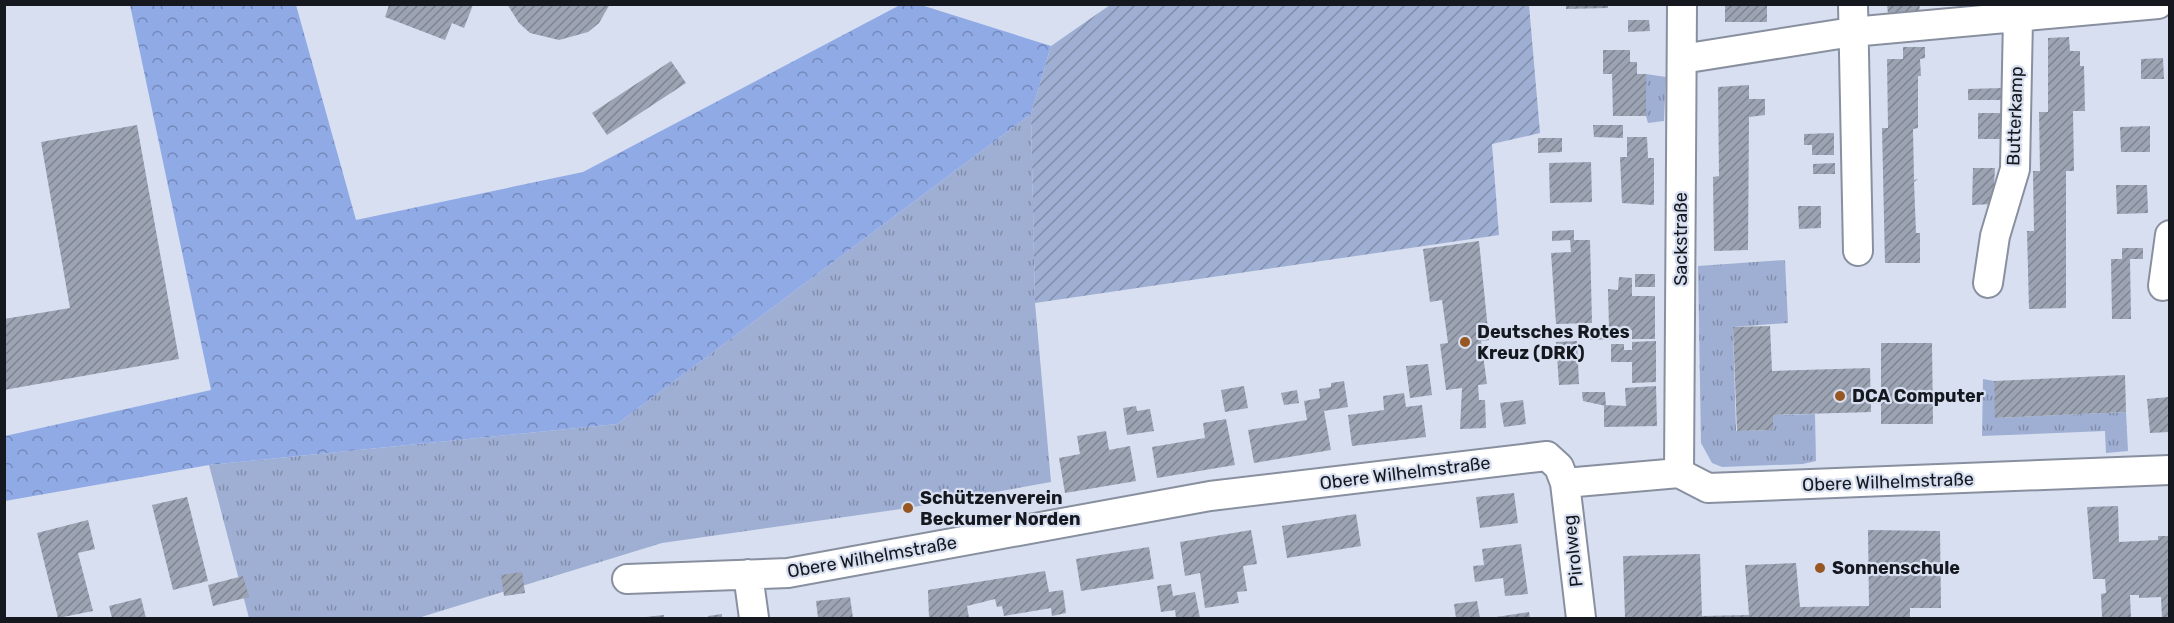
<svg xmlns="http://www.w3.org/2000/svg" width="2174" height="623" viewBox="0 0 2174 623" font-family="Rubik,sans-serif">
<style>
.grass{fill:url(#grass-tufts)}
.forest{fill:url(#forest-crowns)}
.garden{fill:url(#garden-furrows)}
.building{fill:url(#building-hatch)}
.lines{fill:none;stroke-linecap:round;stroke-linejoin:round}
.street-casing{stroke:#88909f;stroke-width:32}
.street{stroke:#fff;stroke-width:28}
.poi-dot{fill:#985722;stroke:#d7dff0;stroke-width:2}
.labels{text-anchor:middle;dominant-baseline:central;stroke-width:4.5;stroke-linejoin:round;paint-order:stroke}
.street-label{font-size:18px;fill:#15181e;stroke:#d7dff0}
.poi-label{font-size:18px;font-weight:bold;fill:#15181e;stroke:#d7dff0;text-anchor:start}
</style>
<defs>
<pattern id="grass-tufts" width="24" height="20" patternUnits="userSpaceOnUse" patternTransform="scale(1.5)"><rect width="24" height="20" fill="#9fafd3"/><path d="M3 7l-1-3M5 7V3M7 7l1-3M15 17l-1-3M17 17v-4M19 17l1-3" fill="none" stroke="#808dab"/></pattern>
<pattern id="forest-crowns" width="20" height="18" patternUnits="userSpaceOnUse" patternTransform="scale(1.5)"><rect width="20" height="18" fill="#90aae6"/><path d="M2 6a3 3 0 1 1 6 0M12 15a3 3 0 1 1 6 0" fill="none" stroke="#7489ba"/></pattern>
<pattern id="garden-furrows" width="10" height="10" patternUnits="userSpaceOnUse" patternTransform="scale(1.5)"><rect width="10" height="10" fill="#9fafd3"/><path d="M-1 1l2-2M0 10L10 0M9 11l2-2" fill="none" stroke="#808dab"/></pattern>
<pattern id="building-hatch" width="6" height="6" patternUnits="userSpaceOnUse" patternTransform="scale(1.5)"><rect width="6" height="6" fill="#9ca3b3"/><path d="M-1 1l2-2M0 6l6-6M5 7l2-2" fill="none" stroke="#7e8491"/></pattern>
</defs>
<rect width="100%" height="100%" fill="#d7dff0"/>
<path class="grass" d="M1646,74L1666,77L1664,121L1648,123L1646,116Z
M1031,114L1035,303L1051,482L908,508L662,543L418,618H249L209,465L617,424Z
M1785,260L1788,323L1733,327L1736,431L1773,430V415L1815,414L1816,461L1803,464L1722,467L1712,463L1701,443L1698,266Z
M1983,379L1994,381L1996,418L2126,412L2128,451L2106,453L2105,431L1982,436Z"/>
<path class="forest" d="M130,5H296L356,220L583,172L900,5H921L1051,46L1031,114L617,424L209,465L5,501V436L211,390Z"/>
<path class="garden" d="M1110,5H1529L1540,133L1492,144L1499,235L1035,303L1031,114L1051,46Z"/>
<path class="building" d="M507,4H610L599,23L588,32L559,40L530,33L519,23Z
M1725,4L1767,6V22H1725Z
M1887,4H1920L1919,12L1888,14Z
M389,5H473L464,28L452,23L445,40L385,17Z
M1566,5H1608V8L1566,9Z
M1628,20H1649L1650,31L1628,32Z
M2069,37L2070,51H2080V66H2084L2085,111H2073L2074,171H2066V308L2029,309L2027,231H2034L2033,171H2040L2039,112H2048V38Z
M1903,47H1925V58L1920,59L1921,76H1918V128L1913,129L1914,180L1918,179L1914,182L1916,233H1920V263H1885L1882,128H1888L1887,59H1903Z
M1603,50H1630V62H1637V74H1646V116H1613L1612,74H1603Z
M2163,58L2164,79H2141V59Z
M671,61L686,83L607,135L592,113Z
M1749,85V99H1765V115L1749,117L1748,250L1714,251L1713,177L1719,176L1718,87Z
M2002,88V100H1968V89Z
M1978,113H2004V139H1978Z
M137,125L179,359L4,390V319L70,308L41,142Z
M1593,125H1623V138L1594,137Z
M2150,126V152H2121L2120,127Z
M1834,133V155H1812V145H1804V134Z
M1627,137H1647L1648,158H1654V205L1622,203L1620,157H1627Z
M1538,138H1562V152L1538,153Z
M1591,162L1592,202L1550,203L1549,163Z
M1835,163V174H1813V164Z
M1973,168H1995L1993,204L1972,205Z
M2116,185H2147L2148,213L2117,214Z
M1798,206H1821V228L1799,229Z
M1574,230V240H1590L1592,323L1556,324L1551,253L1571,252L1570,240L1552,241V231Z
M1479,241L1489,340L1481,341L1487,384L1478,385L1479,400H1485L1486,428L1460,429L1462,388L1446,390L1440,344L1448,343L1442,300L1430,302L1423,249Z
M2122,248H2143V259H2130L2131,319H2112L2111,259H2122Z
M1635,274H1655V287H1635Z
M1619,277L1632,278V296H1655V339H1632V330H1619V339L1589,340V330L1609,329L1608,289L1618,290Z
M1770,326L1772,371L1870,368L1871,412L1773,415V430L1737,431L1733,327Z
M1577,341L1579,384L1559,385L1556,342Z
M1656,341V382L1632,383V362H1611V344H1624V350H1632V342Z
M1881,343H1932L1933,424H1881Z
M1428,364L1432,395L1410,398L1406,366Z
M2125,375L2126,412L1995,418L1994,381Z
M1344,381L1348,407L1324,411L1331,450L1254,463L1248,430L1307,420L1304,401L1320,398L1319,389L1331,387V383Z
M1244,386L1248,408L1225,412L1221,390Z
M1656,386L1657,426L1604,427V405L1626,406L1625,388Z
M1297,390L1299,403L1284,405L1281,393Z
M1582,392H1605L1606,406L1583,401Z
M1404,393L1406,407L1422,405L1426,437L1352,446L1348,415L1384,410L1383,396Z
M2169,397V432L2150,433L2147,399Z
M1523,400L1526,424L1504,427L1500,403Z
M1136,406L1137,411L1150,409L1154,431L1127,435L1123,408Z
M1226,419L1235,465L1157,478L1152,447L1205,438L1203,423Z
M1106,431L1109,450L1130,446L1136,481L1065,493L1059,458L1080,454L1077,436Z
M1514,493L1518,523L1480,528L1476,497Z
M187,497L208,581L173,590L152,505Z
M2118,506L2119,542L2158,540V536H2169V618H2162L2161,597L2139,598V595H2130L2131,618H2102L2101,594L2106,593L2105,579H2093L2087,507Z
M1356,514L1361,546L1287,558L1282,526Z
M88,520L95,549L78,553L93,611L58,618L37,533Z
M1251,530L1257,564L1243,566L1247,591L1237,592L1239,603L1205,608L1200,573L1185,576L1180,542Z
M1868,530L1940,531L1941,608H1910V618H1625L1623,556L1700,554L1702,616L1749,615L1745,565L1796,563L1800,607L1869,606Z
M1521,544L1528,594L1505,596L1503,578L1475,582L1473,566L1484,565L1482,549Z
M1149,547L1154,579L1081,591L1076,559Z
M1045,571L1049,592L1063,590L1066,613L1052,616L1051,608L1004,616L1002,606L997,607L995,599L967,606L969,618H929L928,590Z
M522,572L525,593L504,596L501,575Z
M243,576L249,597L213,606L208,585Z
M1171,584L1173,596L1195,592L1200,618H1176L1175,610L1161,612L1157,586Z
M850,597L853,618H818L816,601Z
M141,598L146,618H112L109,606Z
M1477,601L1480,618H1456L1454,604Z
M1529,612L1530,618H1496V617Z
M722,614V618H708V616Z
M664,615V618H646V617Z"/>
<g class="lines">
<defs>
<path id="street" d="M1853,4L1858,251
M1682,59L1852,32L2158,4
M1988,283L1995,236L2015,169L2018,18
M2163,286L2170,235
M1679,473L1682,4
M1565,483L1679,473L1708,488L2170,470
M748,574L754,618
M627,579L788,573L1210,496L1547,456L1559,467L1565,483L1581,618"/>
</defs>
<use href="#street" class="street-casing"/>
<use href="#street" class="street"/>
</g>
<g class="poi-dot">
<circle cx="1465" cy="342" r="6"/>
<circle cx="1840" cy="396" r="6"/>
<circle cx="908" cy="508" r="6"/>
<circle cx="1820" cy="568" r="6"/>
</g>
<g class="labels">
<g class="street-label">
<text transform="translate(2015 116) rotate(-88)">Butterkamp</text>
<text transform="translate(1681 239) rotate(-90)">Sackstraße</text>
<text transform="translate(1405 473) rotate(-7)">Obere Wilhelmstraße</text>
<text transform="translate(1888 482) rotate(-2)">Obere Wilhelmstraße</text>
<text transform="translate(1573 551) rotate(-96)">Pirolweg</text>
<text transform="translate(872 557) rotate(-10)">Obere Wilhelmstraße</text>
</g>
<g class="poi-label">
<text x="1477" y="332">Deutsches Rotes<tspan x="1477" dy="21">Kreuz (DRK)</tspan></text>
<text x="1852" y="396">DCA Computer</text>
<text x="920" y="498">Schützenverein<tspan x="920" dy="21">Beckumer Norden</tspan></text>
<text x="1832" y="568">Sonnenschule</text>
</g>
</g>
<rect width="2174" height="623" fill="none" stroke="#15181e" stroke-width="12"/>
</svg>
